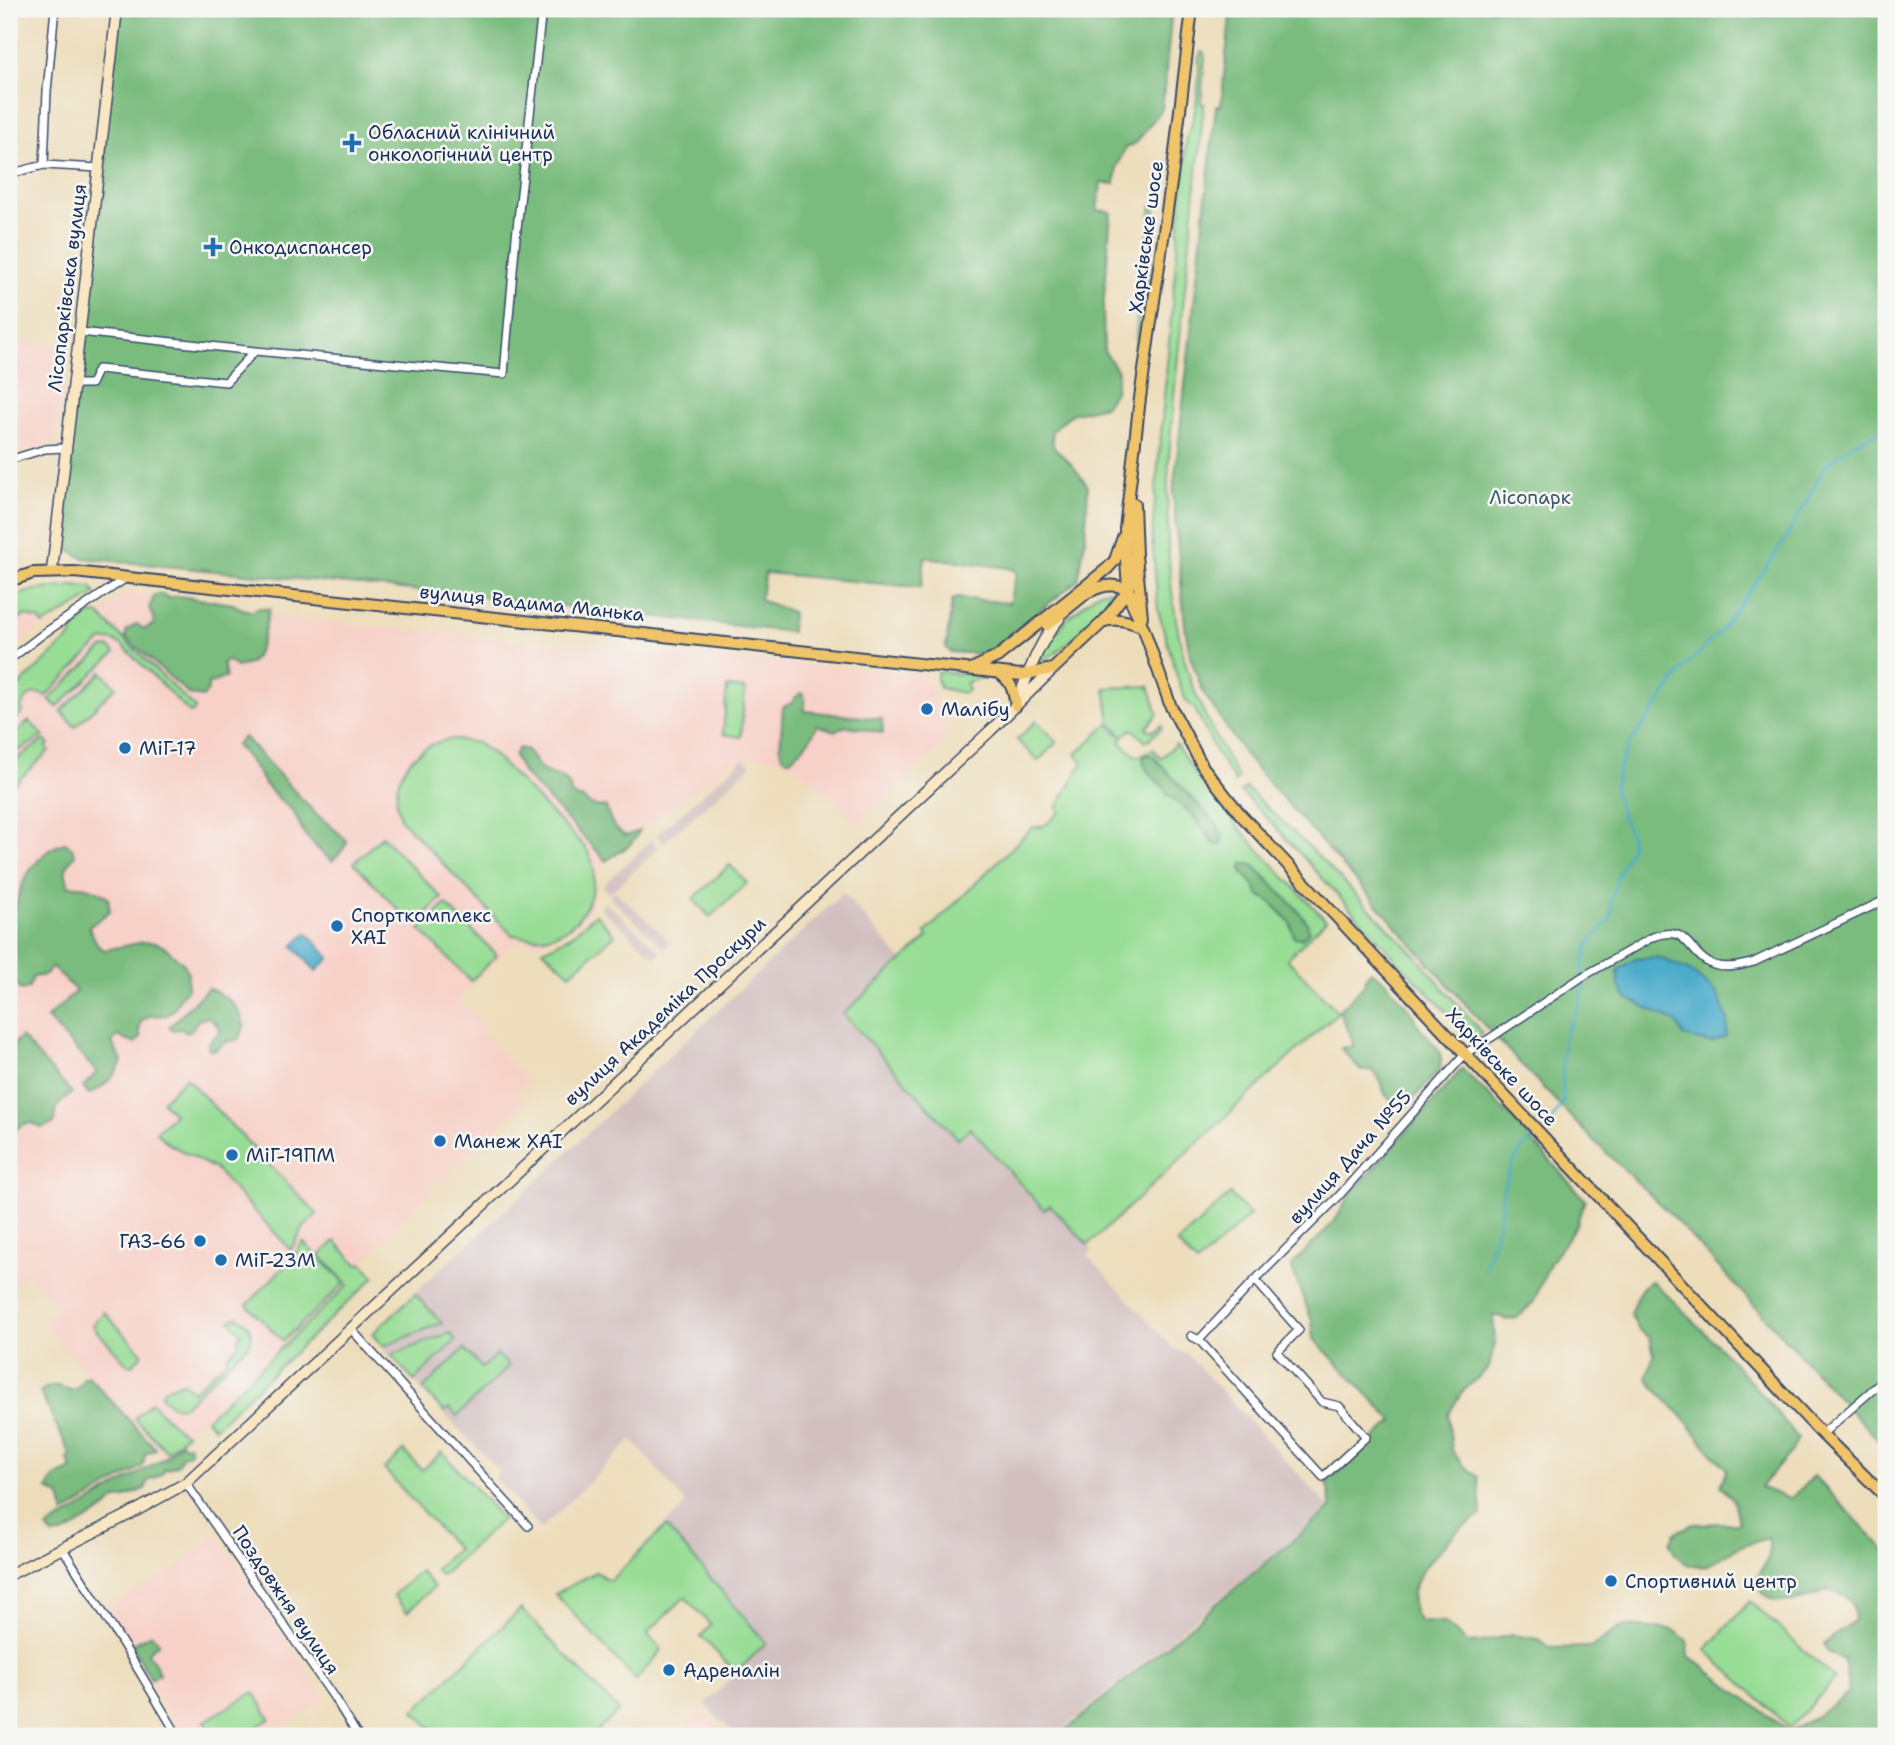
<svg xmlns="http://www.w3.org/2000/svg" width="1895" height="1745" viewBox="0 0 1895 1745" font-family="'Shantell Sans',sans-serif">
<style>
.built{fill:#f7d1c8}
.industrial{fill:#d2bfc0}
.green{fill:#98dd95;stroke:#5a867a;stroke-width:2}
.forest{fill:#7abc7e;stroke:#4a766e;stroke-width:2}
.water{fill:#4caccb;stroke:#346e94;stroke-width:2}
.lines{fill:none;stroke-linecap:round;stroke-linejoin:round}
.stream{stroke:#4caccb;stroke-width:2.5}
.street-casing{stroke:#3a496c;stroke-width:10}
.secondary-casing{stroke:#3a496c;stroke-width:13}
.primary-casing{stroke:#3a496c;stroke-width:14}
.street{stroke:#fff;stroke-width:7}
.secondary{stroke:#f9e7c3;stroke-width:10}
.primary{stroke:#f0c469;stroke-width:10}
.poi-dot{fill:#1f6fb2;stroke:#f6f6f2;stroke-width:2.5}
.labels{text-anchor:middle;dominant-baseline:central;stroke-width:5;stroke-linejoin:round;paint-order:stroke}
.poi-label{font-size:19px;fill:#1b2f5e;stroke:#f6f6f2;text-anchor:start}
.street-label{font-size:19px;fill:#1b2f5e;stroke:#f6f6f2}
.park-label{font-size:19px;fill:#3a5a6c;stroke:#f6f6f2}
</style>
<rect width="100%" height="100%" fill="#f6f6f2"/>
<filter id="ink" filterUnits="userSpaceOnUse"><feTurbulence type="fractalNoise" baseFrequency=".0143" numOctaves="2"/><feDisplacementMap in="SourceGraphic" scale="14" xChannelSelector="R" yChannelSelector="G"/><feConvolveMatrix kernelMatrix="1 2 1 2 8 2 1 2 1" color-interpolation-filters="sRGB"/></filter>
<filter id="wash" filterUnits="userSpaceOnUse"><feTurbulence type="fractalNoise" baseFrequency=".00686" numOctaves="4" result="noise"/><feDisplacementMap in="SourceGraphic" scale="28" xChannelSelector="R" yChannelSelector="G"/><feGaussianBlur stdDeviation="1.57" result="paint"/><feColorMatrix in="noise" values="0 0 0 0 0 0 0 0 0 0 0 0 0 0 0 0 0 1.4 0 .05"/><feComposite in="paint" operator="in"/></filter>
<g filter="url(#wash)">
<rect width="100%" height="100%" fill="#edddbb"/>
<path class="built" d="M9,340L71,346L54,444L16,451L17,393L9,387Z
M126,592L295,619L685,656L926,673L947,741L858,824L809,777L786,762L765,757L733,759L603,861L597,869L593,903L587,914L577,926L539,944L516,942L458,998L485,1027L483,1029V1034L528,1081L516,1093L524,1102L397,1223L346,1284L165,1455L41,1324L58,1307L27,1274L16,1284L9,1277V695L73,635L70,631L89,615L98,614Z
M9,607L49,621L9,652Z
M217,1534L326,1700L265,1736H182L104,1608L179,1567L177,1564Z
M702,1710L727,1736H676L692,1719Z"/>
<path class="industrial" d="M744,758L751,766L663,843L656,835Z
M651,840L658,848L609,894L602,886Z
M615,891L671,942L665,948L609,897Z
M843,893L902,960L842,1016L959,1141L970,1131L1043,1211L1050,1206L1093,1250L1088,1256L1172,1347L1187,1354L1329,1507L1055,1736H736L705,1704L766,1643L666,1526V1524L681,1510L686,1503L632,1440L541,1529L494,1477L500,1471L444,1414L370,1334L509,1207Z
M605,902L661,952L656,958L600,908Z"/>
<path class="green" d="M1201,52L1205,53L1201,103L1204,104C1196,182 1188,259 1180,336C1169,442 1157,548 1183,653C1193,698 1216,738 1238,778L1235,782L1216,752L1195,709L1186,701L1179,683L1158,610L1152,536L1187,136C1197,117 1200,80 1199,58Z
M1152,205H1156L1141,365L1134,366L1139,296L1145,275Z
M74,586L91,587L96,594L43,625L40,620L24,615L21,619L9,615V598L34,590Z
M1116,589C1108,609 1060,655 1038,662L1055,633L1067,619L1098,592Z
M98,614L195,708L194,711L190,713L122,645L112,640L101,641L46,696C34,689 26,696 21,708L23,712L9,725V695L73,635L70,631L89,615Z
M109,647L115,653L57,707L49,699L103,648Z
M102,672L116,687L75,727L61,711Z
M937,672L978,675L980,678L966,683L968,691L963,693L940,688L937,679Z
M1149,686L1158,714L1146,728L1152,731L1161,725L1162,728L1146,742L1132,729L1123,736L1110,722L1105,688Z
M727,687L745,689L741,737L723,734Z
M29,721L44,736L9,756V739Z
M1036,721L1057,742L1038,761L1017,740Z
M1108,724L1123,739L1120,742L1136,756L1143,755L1153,749L1161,758L1176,744C1216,810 1273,864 1326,920L1287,959L1338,1012L1088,1245L1050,1205L1044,1210L970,1128L958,1139L843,1014L928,937L925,933L1033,827C1045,829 1052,819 1060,812L1057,808L1083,762L1076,754Z
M454,739L477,743L493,754C517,778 541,803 565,827C572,835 586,845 590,855C599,877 592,902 577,920C559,939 536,940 512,935L401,820C400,815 398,809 397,804C393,769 421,742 454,739Z
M44,740L49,744L46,747L49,751L9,789V764Z
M1246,788L1312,850L1417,957L1482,1033L1476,1040L1472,1038L1396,959L1270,821L1241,792Z
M382,836L442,898L413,925L354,863Z
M730,865L747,883L710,917L693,899Z
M446,904L497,955L471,981L420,930Z
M596,914L615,935L570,974L543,950L571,936Z
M186,1078L317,1214L304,1227L291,1250L215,1169L169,1144L156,1132L174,1114L162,1101Z
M1230,1194L1250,1215L1197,1264L1177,1243Z
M335,1241L358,1265L362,1263L375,1277L214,1428L206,1419L348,1285L320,1255Z
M303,1242L345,1283L283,1341L247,1305L292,1258Z
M415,1294L442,1323L383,1346L372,1334Z
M104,1312L143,1354L132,1365H128L95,1329L93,1325Z
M237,1316C248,1323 255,1331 250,1343L184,1406C174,1408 167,1404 161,1396C163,1385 175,1387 183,1382L193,1391L227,1360L228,1355L238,1345V1337L242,1334L230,1320Z
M450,1333L456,1340L414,1381L391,1355Z
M464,1349L482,1368L497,1354L509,1366L457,1416L449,1408L444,1412L423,1389Z
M151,1402L171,1423L186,1434L167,1452L135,1418Z
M404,1451L422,1470L442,1452L503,1519L441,1576L435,1569L457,1549L384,1469Z
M666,1526L766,1643L736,1673L701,1636L711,1625L685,1597L647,1633L662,1650L636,1680L555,1594L596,1572L610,1581Z
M420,1571L434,1587L407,1612L393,1595Z
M1750,1601L1835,1679L1790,1728L1706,1650Z
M521,1609L619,1711L592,1736H439L414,1711Z
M254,1692L270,1719L241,1736H213L205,1721Z"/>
<path class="forest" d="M119,9H1172L1162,109L1136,143L1125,148L1117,166L1115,184L1101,183L1097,210L1111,212L1103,310L1104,351L1118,371L1115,391L1104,406L1071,414L1052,431L1053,446L1073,466L1088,486L1085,541L1078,580L986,654L950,652L946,647L952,600L958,598L1009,603L1017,572L1009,568L925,557L921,587H915L765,573L760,600L792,612L791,632L482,597L83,558L65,548L60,536Z
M1226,9H1886V1449L1671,1215L1584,1131L1484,1025L1247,758L1203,692L1190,656L1185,625L1173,494L1216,106H1221L1230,16L1225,15Z
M163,594L168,598L178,596L233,604L240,608L252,612L257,608L270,609C265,623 262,657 248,664C246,665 238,667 236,667L229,661L223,662L226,677L208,684V690L203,697L190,695L126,638V631L137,624L144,629L153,625L154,618L149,608L155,595Z
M801,693L804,694L805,711L882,719L883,733C866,732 850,720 835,731L817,725C812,739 802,750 790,759C783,759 781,756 780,749L783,707L792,703L795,698Z
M244,737L314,812L341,835L347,842L342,851L332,861L320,851L305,835L293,811L279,799L263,782L256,769L236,745Z
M519,748L527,750C532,756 536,764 541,769C553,780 568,771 571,793L577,798H582C590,806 595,807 606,807C610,819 613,830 626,836L639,831C633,847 619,851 606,861L522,772L514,755Z
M1148,755H1152L1219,827L1222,836L1221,845L1213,843L1192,814L1167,794L1165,788L1152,777L1144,765L1143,757Z
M65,843L72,848L75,855C65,867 63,870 69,886C85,885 94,888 108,897L110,911L89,927L98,946L104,950L144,942L157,943L166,948L184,964L188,973L187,990L181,996L174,1009L167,1015L150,1016L141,1021L139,1031L141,1037L135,1043L117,1036L112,1043L122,1061C117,1075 102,1089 89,1094L83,1087L97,1072L47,1018L76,991L52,966L46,975L33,977L29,988L21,990L9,978V916C17,906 16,902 20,891C26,871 45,848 65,843Z
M1243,863L1253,865L1294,906L1307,922L1309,932L1302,938L1294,937L1290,922L1271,902L1259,895L1254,885L1241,870Z
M1371,971L1384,980L1413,1013L1415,1021L1439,1051L1441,1058L1440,1069L1401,1112L1385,1094L1379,1078L1371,1070L1361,1071L1341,1048L1354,1046L1339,1010L1364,985L1365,978Z
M208,988C225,995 241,1007 244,1026C241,1036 239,1043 227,1041L215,1050H210L208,1046L209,1042L220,1032L219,1027L209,1017L198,1020L192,1029L188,1032L181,1029L172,1030L169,1027Z
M21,1037L72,1093C58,1105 56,1102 55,1123L41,1128C28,1117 14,1127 9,1141V1049Z
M1462,1069L1511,1117L1585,1200L1576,1225L1550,1263L1533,1303L1517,1318L1507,1320L1499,1316H1493L1495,1343L1489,1368L1461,1393L1448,1415L1452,1450L1462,1464L1478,1477L1481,1515L1458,1530L1422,1570L1412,1593L1414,1612L1420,1622L1445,1623L1467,1643L1481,1642L1512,1635L1538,1639L1551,1648L1592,1647L1617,1629L1627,1626L1674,1630L1687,1641L1689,1656L1790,1732L1817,1716L1849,1693L1844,1660L1828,1652L1824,1644L1855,1620C1853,1597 1849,1597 1828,1590C1810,1598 1775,1612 1760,1589C1758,1586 1758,1582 1757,1579L1769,1556V1538C1758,1541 1746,1543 1737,1548C1727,1553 1718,1561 1708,1565C1690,1571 1675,1559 1670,1543L1675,1533L1693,1524L1739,1523L1734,1500L1720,1485L1727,1469C1709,1452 1696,1432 1680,1414C1669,1401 1655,1392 1647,1377L1654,1355L1650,1338L1639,1330L1630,1314C1635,1301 1639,1286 1652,1281C1704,1329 1753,1382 1798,1438L1792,1451L1760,1487L1790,1499L1814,1476L1886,1551V1736H1059L1331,1508L1327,1482L1393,1421L1314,1339L1312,1321L1291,1266L1334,1222L1353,1191Z
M88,1376L156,1449L145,1454L143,1466L63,1514V1507L60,1496L48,1490C50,1477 61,1474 72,1469L67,1458L71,1455L40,1392C51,1382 58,1386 71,1390L77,1388L84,1378Z
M181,1442L184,1446L189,1445L191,1452L182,1456L178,1464L168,1469L166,1468C164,1469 163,1472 161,1474C155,1481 146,1476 146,1488L124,1498L116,1499C106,1509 67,1536 53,1536L47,1528L166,1457Z
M152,1634L159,1643L151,1649L148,1654L155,1663L159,1674L151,1679L131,1645Z"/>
<path class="water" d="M307,933L330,958L316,971L293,946Z
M1658,957L1692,972L1717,993L1728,1021L1726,1037L1710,1043L1683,1036L1676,1022L1627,998L1619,986L1618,970L1635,959Z"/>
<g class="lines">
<path class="stream" d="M1551,1121L1564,1102L1562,1080L1564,1036L1578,1010L1584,987L1582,968L1588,945L1611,918V900L1617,877L1631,847L1630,834L1622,817L1614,789L1619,768L1629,744L1651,715L1684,668L1720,631L1746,596L1783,543L1827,464L1855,443L1886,428
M1484,1270L1499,1221L1503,1189L1513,1163L1521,1150L1530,1141"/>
</g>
</g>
<g filter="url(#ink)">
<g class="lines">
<defs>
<path id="street" d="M44,165L47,91L55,9
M9,174L44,165L99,168
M80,332L255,351
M74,384H91L98,369L226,382L255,351L504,374L516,237L542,9
M9,460L45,449L65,448
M9,660L43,634L126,578
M351,1329L528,1526
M1191,1336L1199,1340L1255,1280L1338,1197L1466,1053L1492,1037L1582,977L1653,937C1688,924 1686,950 1709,963C1723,970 1740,966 1754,962L1881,902L1886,903
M1199,1340L1323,1477L1366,1437L1339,1406L1322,1402L1277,1352L1299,1330L1255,1280
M1822,1434L1886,1378
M186,1483L335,1699L358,1736
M63,1549L124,1646L178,1736"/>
<path id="secondary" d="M52,571L117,9
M1017,702C1029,673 1038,643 1059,619
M9,1575L128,1515L186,1483L990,731L1053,669"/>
<path id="primary" d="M1192,9L1173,169L1140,398L1125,529L1126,560L1128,590L1130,599L1143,627L1171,707L1203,767L1241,815L1822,1434L1886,1497
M1134,504L1136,555L1142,617
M9,581L33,573L74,572L1021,675L1053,669L1104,621L1128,590L1136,555
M1091,591C1104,584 1121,582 1132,595
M1104,621C1119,618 1129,621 1143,627
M1047,625L1094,587
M973,668L997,657L1108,568L1115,560L1123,537
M999,673C1012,681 1014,692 1016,706"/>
</defs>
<use href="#street" class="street-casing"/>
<use href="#secondary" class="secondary-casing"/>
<use href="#primary" class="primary-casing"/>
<use href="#street" class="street"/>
<use href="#secondary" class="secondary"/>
<use href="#primary" class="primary"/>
</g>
</g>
<g class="poi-dot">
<path d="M348.5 132.5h7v7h7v7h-7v7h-7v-7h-7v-7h7z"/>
<path d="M209.5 236.5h7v7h7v7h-7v7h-7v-7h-7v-7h7z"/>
<circle cx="927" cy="709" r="7"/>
<circle cx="125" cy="748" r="7"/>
<circle cx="337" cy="926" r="7"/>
<circle cx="440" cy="1141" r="7"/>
<circle cx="232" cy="1155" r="7"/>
<circle cx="200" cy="1241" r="7"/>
<circle cx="221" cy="1260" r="7"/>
<circle cx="1611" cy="1581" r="7"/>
<circle cx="669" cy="1670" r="7"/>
</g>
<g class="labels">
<g class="poi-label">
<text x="368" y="132">Обласний клінічний<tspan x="368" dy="22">онкологічний центр</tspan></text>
<text x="229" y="247">Онкодиспансер</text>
<text x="941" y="709">Малібу</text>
<text x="139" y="748">МіГ-17</text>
<text x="351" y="915">Спорткомплекс<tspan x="351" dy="22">ХАІ</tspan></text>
<text x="454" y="1141">Манеж ХАІ</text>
<text x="246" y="1155">МіГ-19ПМ</text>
<text x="186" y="1241" text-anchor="end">ГАЗ-66</text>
<text x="235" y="1260">МіГ-23М</text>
<text x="1625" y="1581">Спортивний центр</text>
<text x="683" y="1670">Адреналін</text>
</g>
<g class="street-label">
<text transform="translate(1146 237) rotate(-82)">Харківське шосе</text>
<text transform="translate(67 288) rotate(-83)">Лісопарківська вулиця</text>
<text transform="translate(532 603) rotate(6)">вулиця Вадима Манька</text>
<text transform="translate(665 1011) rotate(-43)">вулиця Академіка Проскури</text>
<text transform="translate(1502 1067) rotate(47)">Харківське шосе</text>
<text transform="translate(1350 1157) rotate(-48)">вулиця Дача №55</text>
<text transform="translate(286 1600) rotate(56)">Поздовжня вулиця</text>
</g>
<g class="park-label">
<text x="1530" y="497">Лісопарк</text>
</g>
</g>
<rect width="1895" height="1745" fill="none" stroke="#f6f6f2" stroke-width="35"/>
</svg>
